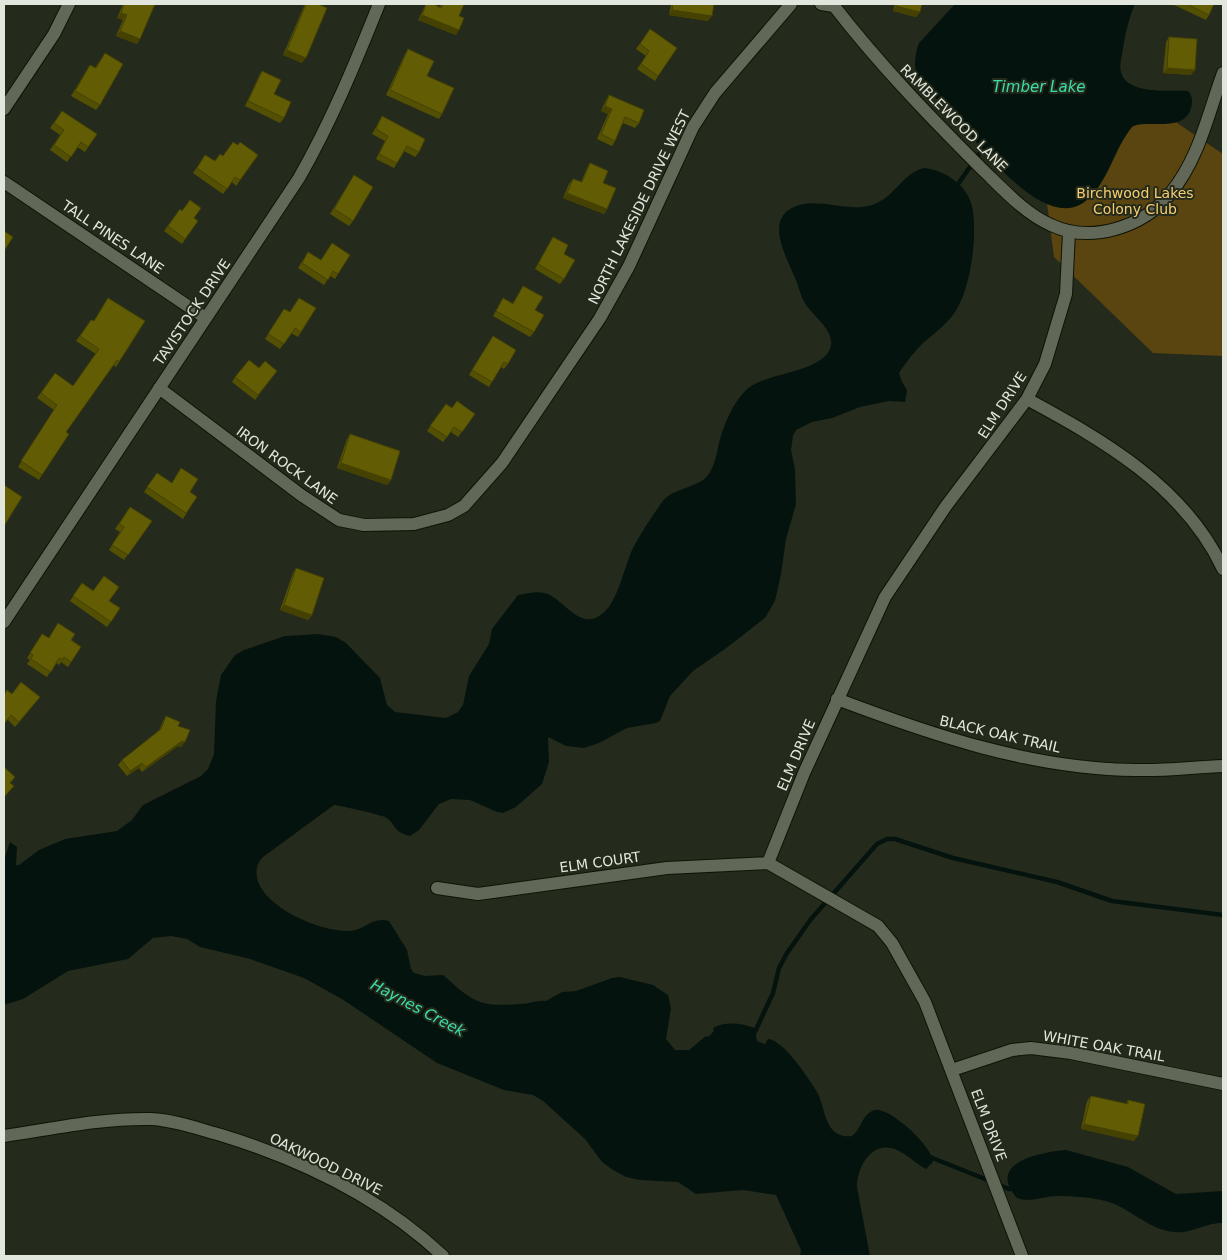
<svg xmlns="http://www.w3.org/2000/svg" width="1227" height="1260" viewBox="0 0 1227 1260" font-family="'DejaVu Sans',sans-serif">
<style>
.green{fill:#5a440f}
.water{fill:#05130e}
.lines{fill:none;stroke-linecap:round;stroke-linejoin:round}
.stream{stroke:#05130e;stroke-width:4.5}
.minor-casing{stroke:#0e1306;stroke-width:14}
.minor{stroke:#616857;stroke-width:12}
.wall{fill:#545003}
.shaded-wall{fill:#454103}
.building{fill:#625d04;stroke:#454103}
.labels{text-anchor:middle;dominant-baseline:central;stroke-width:4;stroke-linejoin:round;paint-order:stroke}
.street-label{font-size:14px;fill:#e2e7dd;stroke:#252b1c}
.park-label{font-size:14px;fill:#f7cd6f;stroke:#252b1c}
.water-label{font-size:15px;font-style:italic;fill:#3adea8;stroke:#252b1c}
</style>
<rect width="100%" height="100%" fill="#252b1c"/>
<path class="green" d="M1099,70L1223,154V356L1153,353L1054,257L1042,165Z"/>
<path class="water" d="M955,4H1135C1129,18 1125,34 1123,49C1122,56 1119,65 1121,72C1126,95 1171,90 1188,91C1191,94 1192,97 1192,102C1190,136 1146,118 1132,127C1114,149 1109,180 1088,199C1049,235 988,155 965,129C951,113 935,98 920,82C913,71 914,56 919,43Z
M924,168C945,170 967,185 972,206C978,234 971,283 958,307C950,322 936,332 923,343C914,352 906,362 899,373L902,382L907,390L905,402L889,401L860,407L832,418L812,422L796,430L793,436L791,450L795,469L796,504L786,539L781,574L775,601L765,618L725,649L693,671L670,696L660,721L656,723L627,728L599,743L584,748L566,746L548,737L549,762L542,784L516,807L503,813L497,812L470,800L451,799L439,804L419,830L410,836C392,832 396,823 385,817C381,815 338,805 334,805L263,857C255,865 255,876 260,886C273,911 322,932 350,931C365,930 372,916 389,921L407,950L411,969L414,973L425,976L443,975C474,1002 477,1007 520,1004C530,1004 536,1000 546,1001L562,992L576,991L612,978L620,977L653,985L668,995L671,1008L666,1039L675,1050H689L706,1036L708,1037L714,1031L713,1028C724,1021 743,1023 754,1028L757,1041L765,1044L768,1039C784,1040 809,1079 817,1092C823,1103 824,1118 831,1128C836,1135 844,1137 852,1136C861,1130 862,1113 875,1110C890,1107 934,1148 933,1162L926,1169C916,1164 909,1156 899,1151C874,1138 857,1165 857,1187L870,1256H800L801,1250L776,1195L743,1190L696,1194L678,1182L640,1180L626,1177L613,1170L602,1162L585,1139L543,1101L533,1095L504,1090L437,1063L342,999L304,978L250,959L200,947L187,939L171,936L153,938L128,959L68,971L23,999L4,1005V860L10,842L17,847L16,865H19L39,850L65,839L117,831L132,820L143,805L201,776L208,769L214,754L216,701L221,675L235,655L244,650L285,636L318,634L336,637L346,643L380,678L387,705L395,712L446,718L458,712L463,705L469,676L489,644L492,629L518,595C527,593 537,591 545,593C563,598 578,629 599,616C619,605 624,563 635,544C643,530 653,515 662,502C674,486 701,489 710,472C716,462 717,450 720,439C724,424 734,402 745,391C763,372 819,374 830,349C837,331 812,316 805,303C800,296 799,286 795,278C786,256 762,216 799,205C821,199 846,211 868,206C895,200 900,174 924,168Z
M1066,1150L1128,1167L1176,1194L1223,1191V1223C1206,1222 1192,1234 1175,1232C1148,1231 1127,1204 1101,1200C1087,1197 1072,1196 1058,1196C1044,1196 1030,1203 1017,1198C985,1162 1042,1152 1066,1150Z"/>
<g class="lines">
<path class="stream" d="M956,187L986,144
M753,1036L773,993L779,968L787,953L811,919L877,844L887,839H895L953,858L1057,882L1112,901L1223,915
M930,1157L990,1181
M997,1184L1009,1189L1016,1188"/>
<defs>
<path id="minor" d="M821,4L834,6
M834,6C879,64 929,116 981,168C1002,188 1024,213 1051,225C1091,244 1143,227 1170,194C1199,159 1208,114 1223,73
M4,109L54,34L69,4
M4,182L204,317
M159,388L301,495L339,520L364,525L414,524L448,515L464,506L502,463L600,318L629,266L693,127L715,93L791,4
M1027,399C1103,440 1185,487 1223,569
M4,622L299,178C331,122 355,64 379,4
M837,699C932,735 1032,769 1136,770C1165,771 1194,767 1223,766
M437,888L478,894L667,868L768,863
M952,1070L1012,1050L1031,1048L1071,1053L1223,1084
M4,1136C53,1129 101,1118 151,1119C174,1120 199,1129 221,1135C302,1160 381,1198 443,1256
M1022,1256L925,1002L892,943L878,926L768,863L804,773L885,597L946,506L1027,399L1045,364L1066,294L1069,232"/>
</defs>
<use href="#minor" class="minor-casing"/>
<use href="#minor" class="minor"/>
</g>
<path class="wall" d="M123,4H155L140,39L137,44L116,36L123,20L117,18Z
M305,4H318L302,63L283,55Z
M426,4H433L440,7L441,4H464L459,16L456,35L418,20Z
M671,4H714L708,21L669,15Z
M895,4H922L920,12L916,17L893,11Z
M1172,4H1214L1209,15L1206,20Z
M650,29L677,48L655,81L637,69L646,56L636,49Z
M1169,37L1191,75L1163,73L1166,42Z
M408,49L427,76L442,114L439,119L386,95L405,54Z
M105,53L100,105L96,110L71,96L90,65L95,68Z
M262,71L274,94L284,118L280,123L245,106L259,76Z
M609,95L639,123L635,128L623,123L615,141L612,146L597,139L608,114L601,111L606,100Z
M62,111L97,134L85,152L77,147L67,162L50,150L60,135L50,128Z
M382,116L419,152L415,157L404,151L394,168L376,159L385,141L372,134Z
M238,145L258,155L236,186L232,182L223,194L193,173L205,155L215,161L223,156Z
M590,163L603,183L607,209L604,214L563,198L569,184L573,179L581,182L587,168Z
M354,175L353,221L349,226L330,214Z
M180,209L198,221L182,244L164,231Z
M553,237L564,254V279L560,284L535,269Z
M308,252L338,274L335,279L330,276L324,285L298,268Z
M523,286L535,310L534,332L530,337L493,316L503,298L513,303Z
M316,308L298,337L291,333L280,349L265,339L284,309L290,312Z
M91,320L119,362L116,367L113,365L66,432L42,475L39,480L18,467L54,410L37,398L55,373L73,386L96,354L76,341Z
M493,336L508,364L504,369L501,367L489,387L469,375Z
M277,371L255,400L232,382L235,377Z
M446,404L452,408L475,414L458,437L451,432L443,442L427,431Z
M350,434L391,480L387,485L337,468L347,439Z
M157,473L171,483L190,492L197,497L183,519L144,492Z
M130,507L152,521L124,560L109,550L120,532L115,529Z
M296,568L312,615L308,620L280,610L293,573Z
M82,583L120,608L107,627L70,601Z
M42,634L49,638L71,640L81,647L68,667L61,662L59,665L56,663L47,677L27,664L30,660L27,658Z
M12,694L36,702L15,727L8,720Z
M166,716L178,726L181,747L178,746L142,772L139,768L127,776L118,765L122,760L159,731L163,721Z
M1091,1096L1126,1104L1128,1100L1134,1141L1081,1129L1087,1101Z"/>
<path class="shaded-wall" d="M896,6L920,12L916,17L893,11Z
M672,10L712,16L708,21L669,15Z
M121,13L127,15L123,20L117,18Z
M422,15L459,30L456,35L418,20Z
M120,31L140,39L137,44L116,36Z
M287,50L306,58L302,63L283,55Z
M1167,68L1195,70L1191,75L1163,73Z
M605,106L612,109L608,114L601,111Z
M567,193L607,209L604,214L563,198Z
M341,463L391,480L387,485L337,468Z
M284,605L312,615L308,620L280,610Z
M182,741L185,742L181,747L178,746L142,772L146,767Z
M142,763L139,768L127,776L130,771Z
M1084,1124L1138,1136L1134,1141L1081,1129Z"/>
<path class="building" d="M124,4H155L140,39L120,31L127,15L121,13Z
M306,4H318L327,8L306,58L287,50Z
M426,4H433L441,8L443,4H464L459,16L464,18L459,30L422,15Z
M673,4H714L712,16L672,10Z
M897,4H922L920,12L896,6Z
M1187,4H1214L1209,15Z
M650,29L677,48L658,76L641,64L649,51L640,44Z
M1169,37L1197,39L1195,70L1167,68Z
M408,49L434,61L427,76L454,88L442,114L390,90Z
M105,53L123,64L100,105L75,91L90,65L96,68Z
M262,71L281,80L274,94L291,102L284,118L248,101Z
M609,95L644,110L639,123L625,117L615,141L601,134L612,109L605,106Z
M62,111L97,134L88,147L81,142L71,157L54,145L64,130L54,123Z
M382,116L425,139L419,152L407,146L397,163L379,154L388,136L376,129Z
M233,142L238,145L240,142L258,155L240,180L235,177L227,189L197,168L205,155L215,161L220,154L223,156Z
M590,163L608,171L603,183L616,188L607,209L567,193L573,179L582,182Z
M354,175L373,187L353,221L334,209Z
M190,200L201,208L194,218L198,221L185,239L168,226L180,209L182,211Z
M4,231L13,237L4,251Z
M553,237L568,245L564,254L575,260L564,279L538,264Z
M332,243L350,255L338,274L333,271L328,280L302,263L308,252L321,260Z
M523,286L543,297L535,310L544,315L534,332L496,311L503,298L513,304Z
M108,298L145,321L119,362L117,360L66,432L69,434L42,475L21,461L57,405L41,393L55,373L73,386L99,349L80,336L91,320L94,321Z
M299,298L316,308L301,332L295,328L284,344L268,334L284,309L290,312Z
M493,336L516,350L508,364L504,362L492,382L472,370Z
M249,360L259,368L265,361L277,371L258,395L235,377Z
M457,401L475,414L462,432L454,427L447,437L430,426L446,404L452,408Z
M350,434L400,451L391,480L341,463Z
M181,468L198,479L190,492L197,497L186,513L147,487L157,473L172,483Z
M4,485L22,497L4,526Z
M130,507L152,521L128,555L112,545L124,527L119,524Z
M296,568L324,578L312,615L284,605Z
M104,576L119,587L109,601L120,608L111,622L73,596L82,583L93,591Z
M58,623L75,634L71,640L81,647L71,662L64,657L62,660L59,658L51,672L31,659L33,655L30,653L42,634L49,638Z
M21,682L40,697L19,722L11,715L4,724V695L7,690L12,694Z
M166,716L180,722L178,726L190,730L185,742L182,741L146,767L142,763L130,771L122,760L161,729Z
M4,767L15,777L10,783L14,786L4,797Z
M1091,1096L1128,1104V1100L1145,1104L1138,1136L1084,1124Z"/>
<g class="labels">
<g class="street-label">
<text transform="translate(954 118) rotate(45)">RAMBLEWOOD LANE</text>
<text transform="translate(639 207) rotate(-64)">NORTH LAKESIDE DRIVE WEST</text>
<text transform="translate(113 237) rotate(34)">TALL PINES LANE</text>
<text transform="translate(192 312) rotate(-56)">TAVISTOCK DRIVE</text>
<text transform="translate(1002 405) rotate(-57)">ELM DRIVE</text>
<text transform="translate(287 465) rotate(36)">IRON ROCK LANE</text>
<text transform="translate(1000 734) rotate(13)">BLACK OAK TRAIL</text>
<text transform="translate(796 755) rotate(-67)">ELM DRIVE</text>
<text transform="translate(600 862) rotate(-8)">ELM COURT</text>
<text transform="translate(1104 1046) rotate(10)">WHITE OAK TRAIL</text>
<text transform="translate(989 1125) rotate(69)">ELM DRIVE</text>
<text transform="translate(326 1164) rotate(26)">OAKWOOD DRIVE</text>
</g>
<g class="park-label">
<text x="1135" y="193">Birchwood Lakes<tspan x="1135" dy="16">Colony Club</tspan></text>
</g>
<g class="water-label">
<text x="1039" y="87">Timber Lake</text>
<text transform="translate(418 1008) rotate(28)">Haynes Creek</text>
</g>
</g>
<rect width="1227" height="1260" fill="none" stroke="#e2e7dd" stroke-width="10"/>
</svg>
